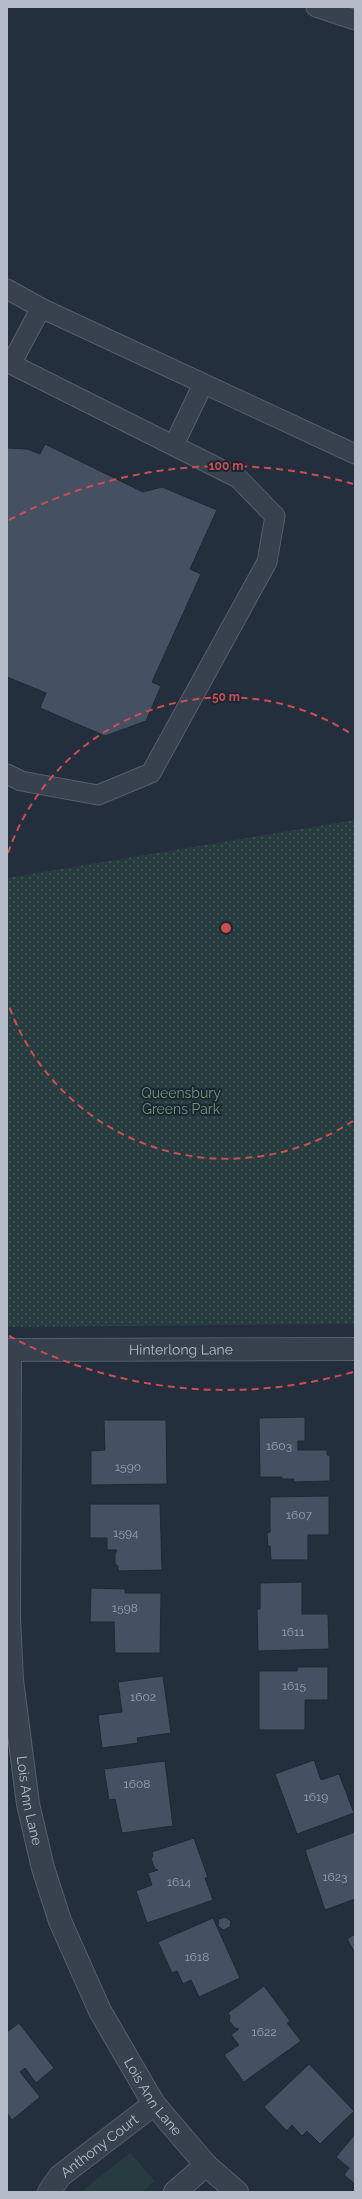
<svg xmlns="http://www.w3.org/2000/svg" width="362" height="2199" viewBox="0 0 362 2199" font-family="Raleway,sans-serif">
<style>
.grass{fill:#263c3f}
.park{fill:url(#park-dots)}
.building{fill:#455162;stroke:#1f2835}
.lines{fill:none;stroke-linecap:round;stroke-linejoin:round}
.service-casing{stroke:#565f6c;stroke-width:21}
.minor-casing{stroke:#565f6c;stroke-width:24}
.service{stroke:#38414e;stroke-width:19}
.minor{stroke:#38414e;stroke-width:22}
.ring{fill:none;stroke:#ce4d50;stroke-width:2;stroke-dasharray:7 5}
.labels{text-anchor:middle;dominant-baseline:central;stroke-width:4;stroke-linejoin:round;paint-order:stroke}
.number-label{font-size:12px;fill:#98a1af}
.park-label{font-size:14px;fill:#6b9a76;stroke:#1d2633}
.street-label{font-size:14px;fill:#b4bcc9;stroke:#1d2633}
.centre{fill:#ce4d50;stroke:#1d2633;stroke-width:2}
.ring-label{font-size:12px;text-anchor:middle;font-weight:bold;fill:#ce4d50;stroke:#1d2633;stroke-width:4;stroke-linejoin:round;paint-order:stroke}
</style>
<defs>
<pattern id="park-dots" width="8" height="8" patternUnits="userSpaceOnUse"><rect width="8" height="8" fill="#263c3f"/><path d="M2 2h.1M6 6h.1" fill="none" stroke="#435659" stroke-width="1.8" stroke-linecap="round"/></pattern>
</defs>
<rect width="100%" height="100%" fill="#242f3e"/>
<path class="grass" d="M130,2153L155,2181L142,2192H81Z"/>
<path class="park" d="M355,820V1324L7,1327V878Z"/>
<path class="building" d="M45,444L143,492L162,487L217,510L190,569L201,574L152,682L161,686L146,721L105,736L40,708L46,693L7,677V448L27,449L40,454Z
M305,1417V1441H298V1450H327V1455H330V1481L293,1482L294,1479H282V1477H260L259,1418Z
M104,1420H166L167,1484L91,1485V1451L105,1450Z
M329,1496V1535H308V1560H271L270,1546H268L267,1533L270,1532V1497Z
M90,1504H160L162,1570L118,1571V1566L115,1564V1554L117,1550H107V1538H90Z
M302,1582V1614H328L329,1649L258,1651L257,1609H260V1583Z
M91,1588L125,1589V1593H161L160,1653H115L114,1622H90Z
M298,1667H328V1700H305V1730H259V1671H297Z
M163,1676L171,1733L137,1738L138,1743L102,1748L98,1715L122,1712L118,1682Z
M314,1760L321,1780L339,1774L354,1813L297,1834L275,1774Z
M165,1761L173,1826L122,1833L115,1799L109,1800L104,1769Z
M355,1832V1899L325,1910L305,1850Z
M194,1838L208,1878H205L213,1900L147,1923L136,1891L152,1885L148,1873L158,1870L155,1869L151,1859L153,1856L152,1852Z
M225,1917L231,1921L230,1927L223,1930L218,1926L219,1919Z
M213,1918L240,1978L199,1997L191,1980L183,1984L177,1971L172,1973L158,1942Z
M355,1934V1953L347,1939Z
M264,1986L290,2021L287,2023L301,2041L244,2082L224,2055L239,2045L231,2035L239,2029L235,2028L229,2021L230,2016L228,2013Z
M19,2023L54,2068L36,2083L25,2068L20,2072L40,2097L12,2120L7,2113V2032Z
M309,2064L354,2111L320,2144L307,2131L302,2136L292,2125L287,2131L264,2107Z
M355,2134V2184L344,2175L349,2168L336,2157Z"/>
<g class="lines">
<defs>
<path id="service" d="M316,7L355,20
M7,289L41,308L355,454
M7,362L11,364L41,308
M174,445L203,384
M7,774L21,781L98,795L151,773L267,562L275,516L238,478L11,364"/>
<g id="minor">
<path id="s1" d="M7,1350L355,1349"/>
<path id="s2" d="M10,1350L9,1618L12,1680L28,1804L43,1868L60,1921L100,2011L154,2104L206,2165L237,2192"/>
<path id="s3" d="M49,2192L60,2176L154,2104"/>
<path d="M175,2192L206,2165"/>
</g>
</defs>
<use href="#service" class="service-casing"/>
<use href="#minor" class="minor-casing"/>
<use href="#service" class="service"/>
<use href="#minor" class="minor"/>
</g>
<g class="ring">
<path d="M353 1121A231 231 0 0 1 8 1003M8 853A231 231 0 0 1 353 735"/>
<path d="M353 1372A462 462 0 0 1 9 1336M9 520A462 462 0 0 1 353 484"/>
</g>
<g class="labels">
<g class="number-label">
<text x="279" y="1446">1603</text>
<text x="128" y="1467">1590</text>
<text x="299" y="1515">1607</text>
<text x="126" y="1533">1594</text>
<text x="125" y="1608">1598</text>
<text x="293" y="1632">1611</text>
<text x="294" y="1686">1615</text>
<text x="143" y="1697">1602</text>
<text x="137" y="1784">1608</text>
<text x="316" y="1797">1619</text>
<text x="335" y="1877">1623</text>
<text x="179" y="1882">1614</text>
<text x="197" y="1957">1618</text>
<text x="264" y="2032">1622</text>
</g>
<g class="park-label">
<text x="181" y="1093">Queensbury<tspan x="181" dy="16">Greens Park</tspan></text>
</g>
<g class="street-label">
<text stroke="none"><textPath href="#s1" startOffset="174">Hinterlong Lane</textPath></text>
<text stroke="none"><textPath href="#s2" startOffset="452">Lois Ann Lane</textPath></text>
<text stroke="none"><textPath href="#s2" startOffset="776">Lois Ann Lane</textPath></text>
<text stroke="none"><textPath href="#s3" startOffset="69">Anthony Court</textPath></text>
</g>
</g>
<circle cx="226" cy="928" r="6" class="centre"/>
<g class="ring-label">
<text x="226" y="470">100 m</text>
<text x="226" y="701">50 m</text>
</g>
<rect width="362" height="2199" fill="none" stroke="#b4bcc9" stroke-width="16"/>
</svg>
